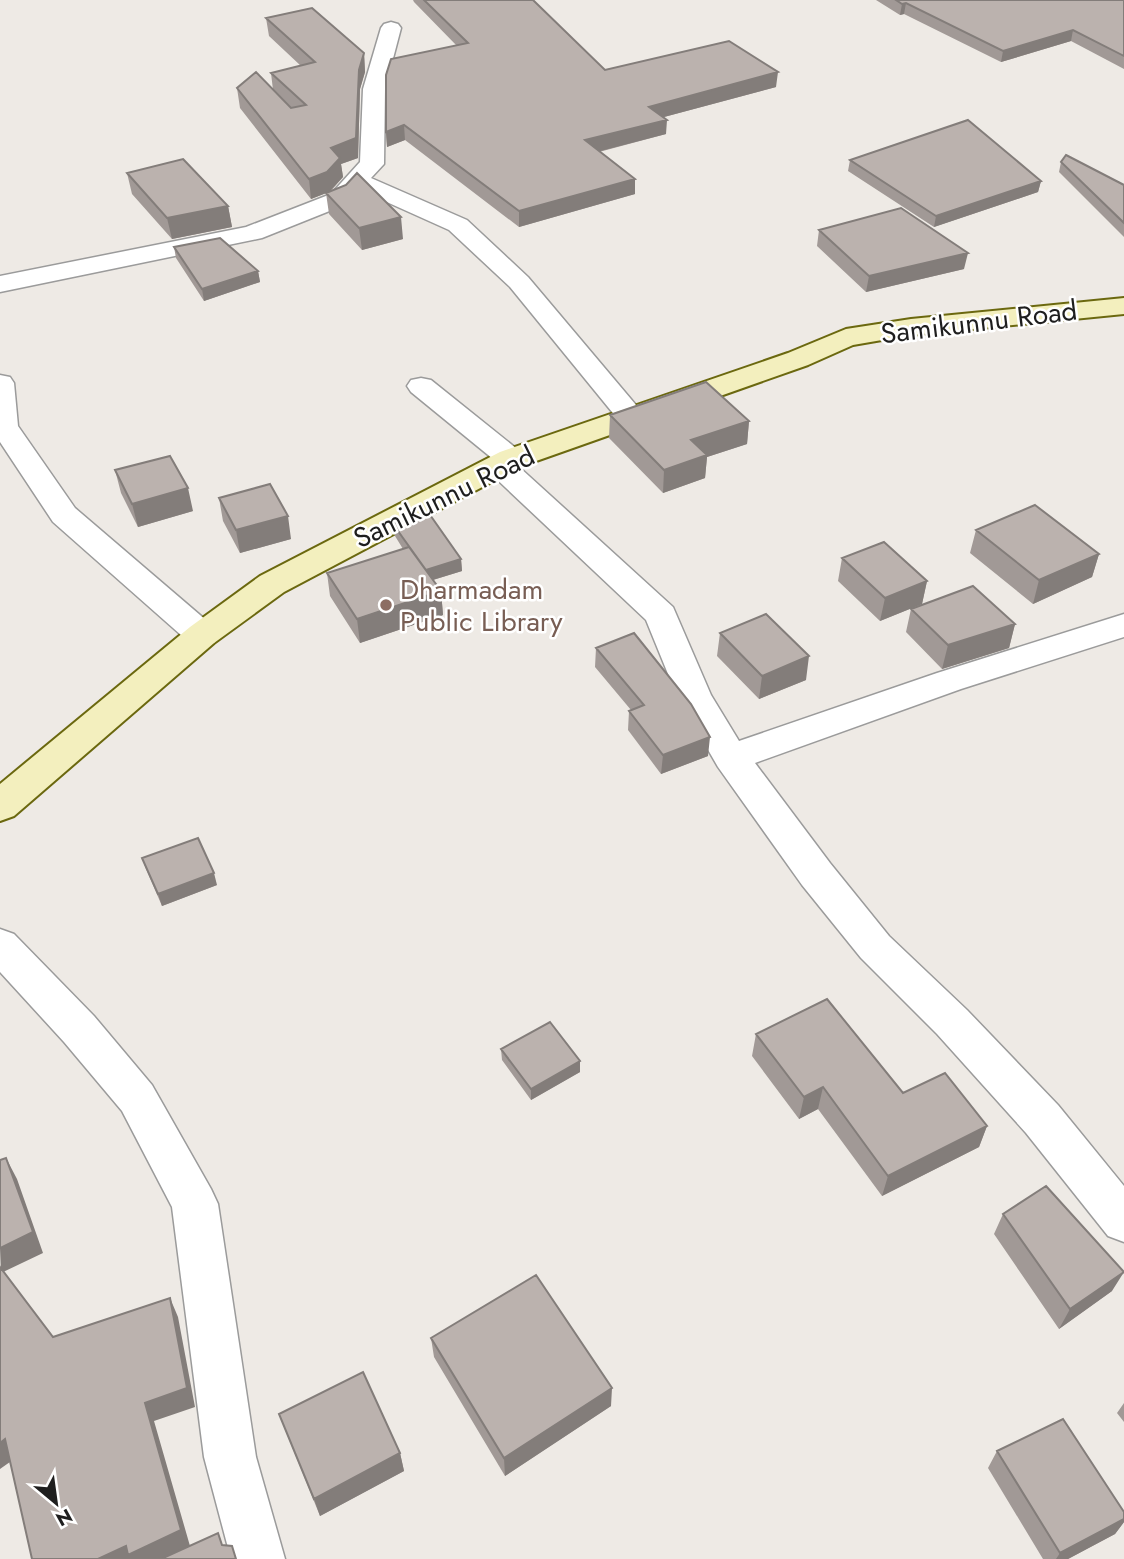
<svg xmlns="http://www.w3.org/2000/svg" width="1124" height="1559" viewBox="0 0 1124 1559" font-family="Jost,sans-serif">
<style>
.lines{fill:none;stroke-linecap:round;stroke-linejoin:round}
.minor-casing{stroke:#9b9b9b;stroke-width:3}
.secondary-casing{stroke:#6b680f;stroke-width:4}
.minor{fill:#fff;fill-rule:evenodd}
.secondary{fill:#f3efbe;fill-rule:evenodd}
.wall{fill:#a19996}
.shaded-wall{fill:#837d7a}
.building{fill:#bbb2ae;stroke:#837d7a;stroke-width:2}
.education-dot{fill:#8d6e63;stroke:#fff;stroke-width:2.5}
.labels{text-anchor:middle;dominant-baseline:central;stroke-width:5;stroke-linejoin:round;paint-order:stroke}
.street-label{font-size:28px;fill:#1e1e1e;stroke:#fff}
.education-label{font-size:28px;fill:#785e54;stroke:#fff;text-anchor:start}
</style>
<rect width="100%" height="100%" fill="#eeeae5"/>
<g class="lines">
<defs>
<path id="minor" d="M391,22L398,24L401,28L385,89L384,164L371,178L467,220L528,277L641,411L645,417L641,423L631,426L621,423L510,287L449,230L360,190L347,204L262,238L0,292V276L246,227L331,194L360,162L363,89L381,28L384,24Z
M0,375L10,377L14,383L18,426L75,508L214,627L219,635L214,643L202,646L190,643L53,522L0,442Z
M421,378L431,380L522,453L526,459L518,466L673,607L711,695L739,741L937,673L1124,614V637L961,689L755,763L830,863L889,936L967,1010L1058,1105L1124,1186V1242L1108,1236L1026,1133L937,1034L861,958L802,885L718,767L677,696L646,620L489,472L485,466L493,459L411,392L407,386L411,380Z
M0,929L14,934L94,1016L152,1085L211,1189L218,1204L256,1457L285,1559H231L204,1457L172,1207L122,1111L64,1042L0,972Z"/>
<path id="secondary" d="M1124,298V314L911,335L853,345L808,365L522,466L284,592L214,643L14,816L0,821V784L190,627L260,576L500,452L788,353L846,329L911,319Z"/>
</defs>
<use href="#minor" class="minor-casing"/>
<use href="#secondary" class="secondary-casing"/>
<use href="#minor" class="minor"/>
<use href="#secondary" class="secondary"/>
</g>
<path class="wall" d="M413,0H533L605,70L776,87L664,117L666,134L599,152L635,179V194L519,227L405,140L387,147L386,132L457,46L414,2Z
M876,0H1124V69L1071,41L1001,62L904,14L900,15Z
M266,18L364,53L365,72L360,89L358,158L341,164L343,177L330,192L403,239L362,250L329,214L326,193L311,199L240,108L237,88L273,90L271,73L301,66L269,36Z
M850,160L1041,181L1038,192L934,227L848,171Z
M1061,162L1124,185V237L1059,172Z
M127,173L228,206L232,227L172,239L132,194Z
M819,230L964,269L866,292L817,246Z
M174,247L258,271L260,282L204,301L176,258Z
M610,415L749,421L747,444L707,457L705,478L663,493L609,438Z
M115,470L193,511L138,527L121,493Z
M219,498L291,539L240,553L223,521Z
M393,524L461,559L462,571L433,580L441,591L443,615L360,643L330,596L327,573L403,549L395,536Z
M976,530L1099,554L1092,577L1033,604L970,553Z
M842,558L927,581L922,604L880,621L838,581Z
M911,609L1015,624L1009,648L942,669L906,632Z
M720,633L806,680L759,699L717,656Z
M596,648L708,756L661,774L628,730L629,711L631,710L595,667Z
M142,858L217,885L162,906L146,869Z
M756,1034L987,1126L979,1147L882,1196L818,1109L799,1119L752,1056Z
M501,1049L580,1061V1072L531,1100L502,1060Z
M1003,1214L1112,1291L1059,1329L994,1234Z
M431,1338L611,1406L505,1476L434,1357Z
M1124,1403V1422L1117,1413Z
M279,1414L400,1453L404,1471L320,1516L286,1432Z
M997,1451L1124,1512V1522L1115,1534L1068,1559H1043L988,1468Z"/>
<path class="shaded-wall" d="M906,3L904,14L900,15L902,4Z
M1073,30L1071,41L1001,62L1003,51Z
M364,53L365,72L360,89L358,158L341,164L343,177L329,192L311,199L309,179L331,148Z
M778,72L776,87L649,121V107Z
M667,120L666,134L585,155V140Z
M404,125L405,140L387,147L386,132Z
M635,179V194L519,227V211Z
M1041,181L1038,192L934,227L936,216Z
M228,206L232,227L172,239L167,218Z
M401,217L403,239L362,250L359,228Z
M968,253L964,269L866,292L869,276Z
M258,271L260,282L204,301L202,289Z
M749,421L747,444L707,457L705,478L663,493L664,470L691,440Z
M188,488L193,511L138,527L132,504Z
M288,516L291,539L240,553L236,530Z
M1099,554L1092,577L1033,604L1039,580Z
M461,559L462,571L426,582L425,570Z
M927,581L922,604L880,621L885,598Z
M441,591L443,615L360,643L357,619Z
M1015,624L1009,648L942,669L948,645Z
M809,656L806,680L759,699L762,676Z
M710,737L708,756L661,774L663,755Z
M214,873L217,885L162,906L158,894Z
M580,1061V1072L531,1100V1089Z
M823,1087L818,1109L799,1119L804,1097Z
M987,1126L979,1147L882,1196L888,1176Z
M6,1158L17,1179L43,1253L1,1273L0,1248Z
M1124,1272L1112,1291L1059,1329L1070,1309Z
M170,1298L178,1317L195,1407L154,1421L190,1546L163,1559H98L145,1403Z
M612,1388L611,1406L505,1476L504,1458Z
M5,1439L17,1457L0,1469V1443Z
M400,1453L404,1471L320,1516L314,1499Z
M1124,1519V1522L1115,1534L1068,1559H1056L1060,1553Z"/>
<path class="building" d="M424,0H533L605,70L729,41L778,72L649,107L667,120L585,140L635,179L519,211L404,125L386,132V75L391,59L468,43Z
M896,0H1124V56L1073,30L1003,51L906,3L902,4Z
M312,8L364,53L359,70L356,138L331,148L340,158L327,172L309,179L237,88L256,72L291,108L306,105L271,73L315,62L266,18Z
M968,120L1041,181L936,216L850,160Z
M1066,155L1124,185V223L1061,162Z
M183,159L228,206L167,218L127,173Z
M357,173L401,217L359,228L326,193L346,185Z
M901,208L968,253L869,276L819,230Z
M220,238L258,271L202,289L174,247Z
M706,382L749,421L691,440L707,455L664,470L610,415Z
M170,456L188,488L132,504L115,470Z
M270,484L288,516L236,530L219,498Z
M1035,505L1099,554L1039,580L976,530Z
M428,512L461,559L426,570L393,524Z
M884,542L927,581L885,598L842,558Z
M409,547L441,591L357,619L327,573Z
M973,586L1015,624L948,645L911,609Z
M766,614L809,656L762,676L720,633Z
M634,633L691,704L710,737L663,755L629,711L644,705L596,648Z
M198,838L214,873L158,894L142,858Z
M827,999L903,1093L945,1073L987,1126L888,1176L823,1087L804,1097L756,1034Z
M550,1022L580,1061L531,1089L501,1049Z
M6,1158L33,1232L0,1248V1160Z
M1046,1186L1124,1272L1070,1309L1003,1214Z
M0,1267L53,1337L170,1298L187,1388L145,1403L181,1530L128,1555L126,1546L98,1559H32L5,1439L0,1443Z
M536,1275L612,1388L504,1458L431,1338Z
M363,1372L400,1453L314,1499L279,1414Z
M1063,1419L1124,1512V1519L1060,1553L997,1451Z
M218,1533L222,1545L232,1546L236,1559H163V1558Z"/>
<circle class="education-dot" cx="386" cy="605" r="7"/>
<g class="labels">
<g class="street-label">
<text transform="translate(979 322) rotate(-7)">Samikunnu Road</text>
<text transform="translate(444 497) rotate(-26)">Samikunnu Road</text>
</g>
<g class="education-label">
<text x="400" y="589">Dharmadam<tspan x="400" dy="32">Public Library</tspan></text>
</g>
</g>
<g transform="translate(56 1503) rotate(151)" stroke="#ffffff" stroke-width="5" paint-order="stroke">
<path d="M0-5L12 26L0 18L-12 26Z" fill="#1e1e1e"/>
<text y="-10" font-size="19" font-weight="bold" text-anchor="middle" fill="#1e1e1e">N</text>
</g>
</svg>
